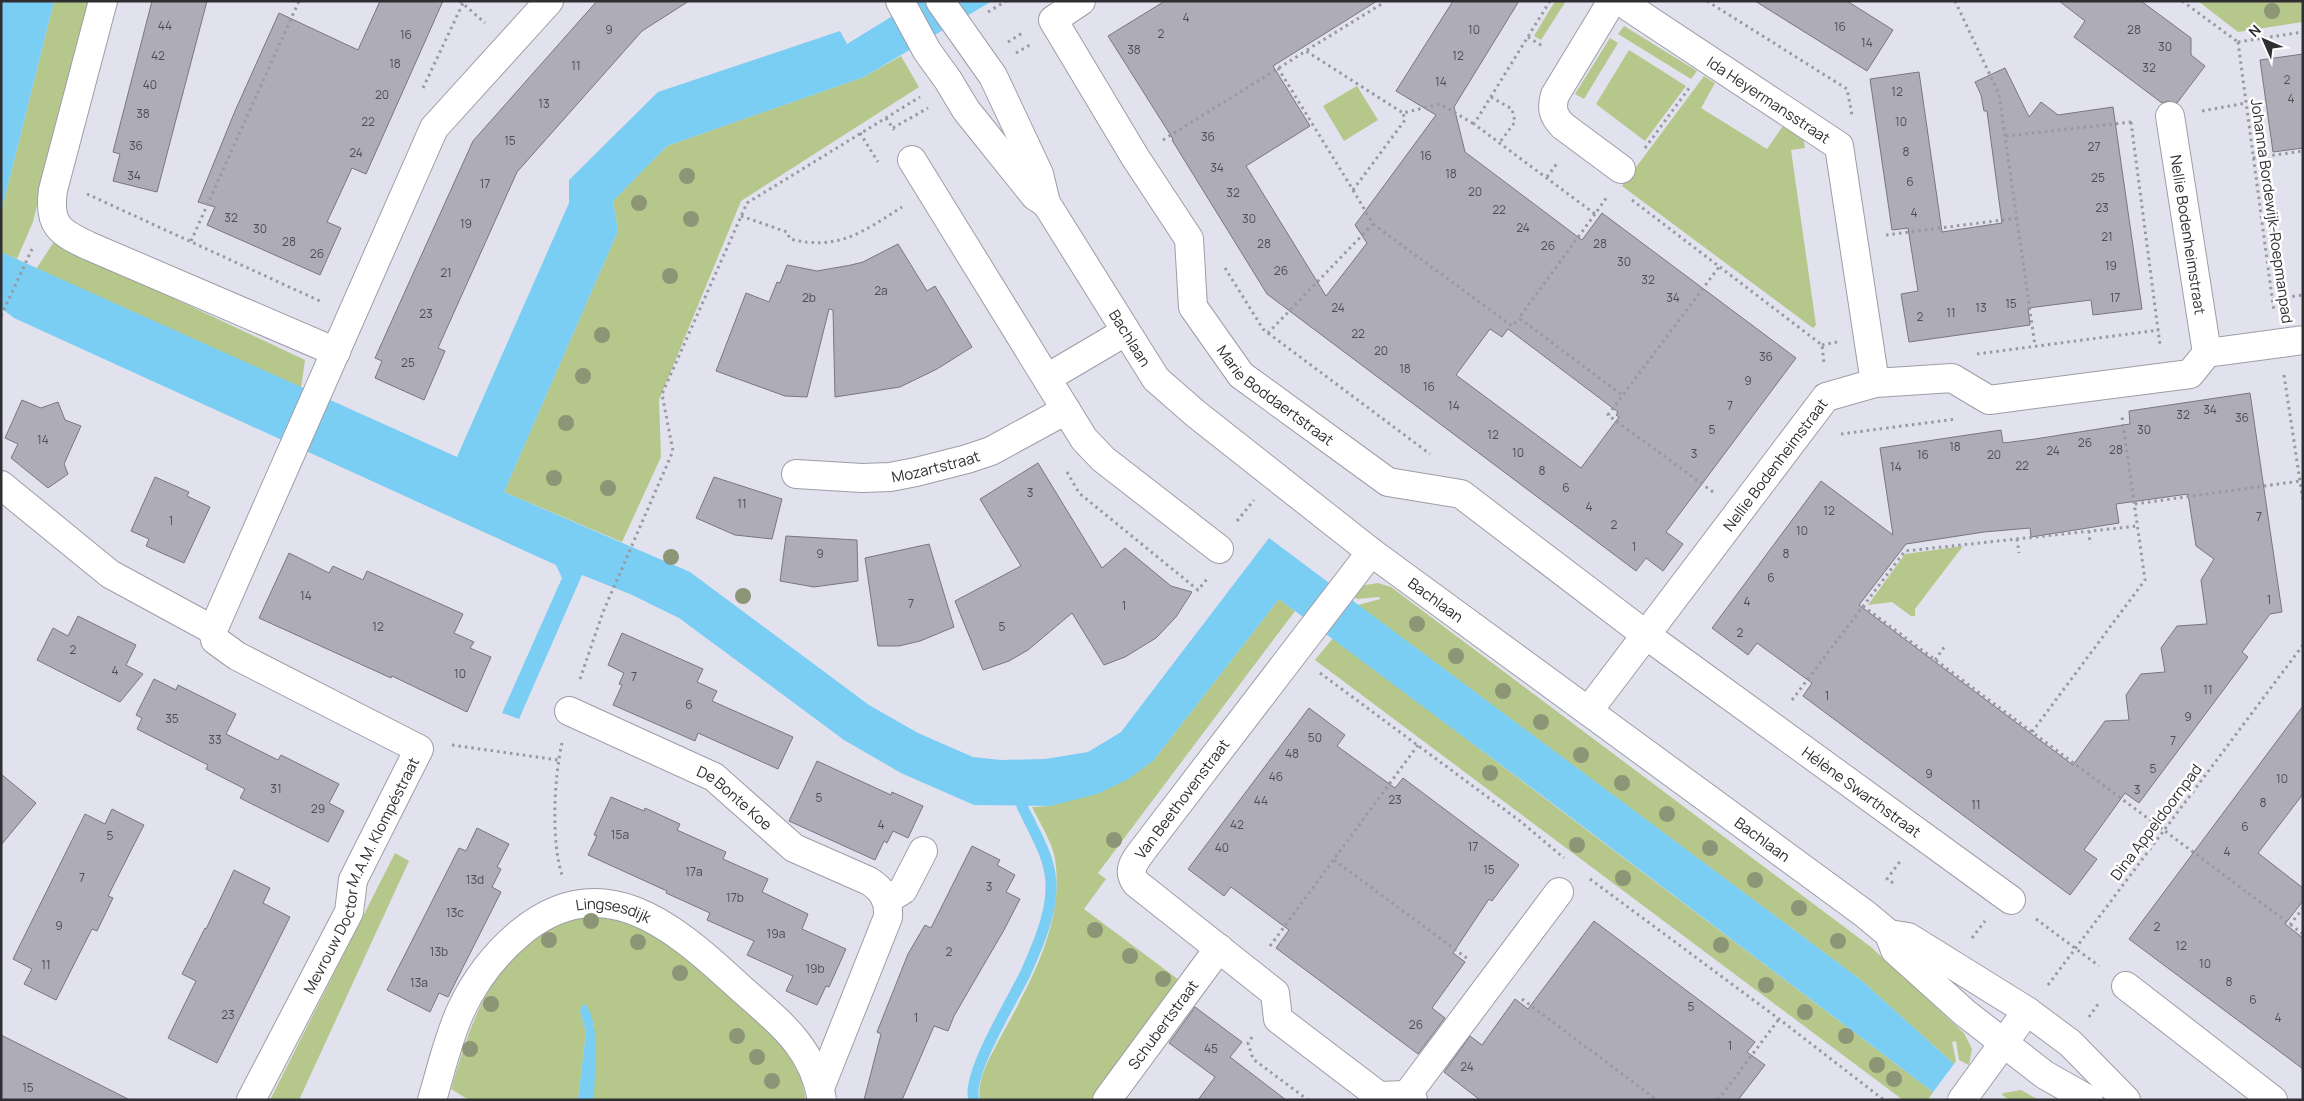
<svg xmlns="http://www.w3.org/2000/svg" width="2304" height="1101" viewBox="0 0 2304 1101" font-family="Manrope,sans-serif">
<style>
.green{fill:#b5c78b}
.water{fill:#7acdf3}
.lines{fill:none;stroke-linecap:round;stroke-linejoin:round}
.stream{stroke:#7acdf3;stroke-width:11}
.building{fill:#aeacb7;stroke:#787680;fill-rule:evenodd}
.minor-casing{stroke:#9d9da8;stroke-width:30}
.tertiary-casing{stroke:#9d9da8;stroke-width:30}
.path{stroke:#9999a2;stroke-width:3;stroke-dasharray:2.5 4;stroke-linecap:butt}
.minor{stroke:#fff;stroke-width:28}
.tertiary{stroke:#fff;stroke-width:28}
.tree{fill:#8c9576}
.labels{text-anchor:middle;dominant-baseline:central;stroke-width:5;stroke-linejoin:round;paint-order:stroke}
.number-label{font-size:12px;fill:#4f4e54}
.street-label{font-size:15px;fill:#2f2f33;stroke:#fff}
</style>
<rect width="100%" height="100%" fill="#e2e2ee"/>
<path class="green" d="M54,1H88L33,222L17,259L1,252V213Z
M1555,1H1566L1541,40L1534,36Z
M2198,1H2303V22L2238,32Z
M1624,26L1697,71L1691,79L1618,34Z
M1610,38L1618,43L1584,99L1575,94Z
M1629,50L1686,86L1645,141L1596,104Z
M901,56L919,87L741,201L659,400L661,457L622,542L504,492L618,231L613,201L667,146L864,77Z
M1704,76L1715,83L1701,108L1767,149L1783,126L1803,137L1805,148L1791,150L1816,325L1813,328L1622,186Z
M1357,86L1378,120L1344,141L1323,106Z
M54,242L305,360L301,388L36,269Z
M1963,546L1915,609V616H1911L1892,602L1868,605L1905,554Z
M1378,583L1391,587L1871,947L1964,1033L1972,1049L1969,1065L1959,1060L1956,1041L1952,1042L1956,1061L1954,1064L1861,980L1358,605L1380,599L1379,597L1357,599L1350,593L1359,586Z
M1279,599L1295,611L1098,873L1106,879L1084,909L1183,983L1094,1100H980C976,1081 989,1059 998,1042C1028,986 1065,926 1055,859C1053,844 1039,821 1032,807L1050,806L1153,761Z
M1333,638L1933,1092L1928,1100H1903L1315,660Z
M395,853L409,861L299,1100H270Z
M578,916H604L646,930L677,947L781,1042L799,1069L806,1100H594V1024L580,1011L586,1033L578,1100H469L451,1089C474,1012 495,946 578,916Z
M2021,1090L2039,1100H2010L2002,1095L2003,1093Z"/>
<path class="water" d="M1,1H54L1,213Z
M917,1H992L864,77L667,146L613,201L618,231L504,492L690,572L869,705L918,733L973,757L1001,760L1045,759L1088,752L1121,732L1269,538L1861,980L1954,1064L1933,1092L1548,800L1279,599L1153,761L1127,780L1097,794L1050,806L974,805L901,773L844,740L679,618L630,594L582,575L519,719L502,713L562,578L556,565L14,318L1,308V252L457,457L569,203V180L658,92L840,31L847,44Z
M583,1004L586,1005C601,1025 594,1074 594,1100H578L586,1033L580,1011Z"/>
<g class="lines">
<path class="stream" d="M974,1100C965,1076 1014,998 1026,972C1037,947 1051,916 1051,888C1052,859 1034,832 1022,806"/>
</g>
<path class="building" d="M152,1H207L157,192L113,181L120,154L113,152Z
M380,1H443L366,174L352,168L327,222L341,228L320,275L207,225L215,207L198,202L235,111L279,13L358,50Z
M597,1H689L642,31L517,172L438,348L445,351L424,400L375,378L382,361L375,358L473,141Z
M1165,1H1377L1273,66L1310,126L1246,166L1326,296L1367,243L1355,225L1436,115L1396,91L1453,1H1519L1454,107L1465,152L1582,240L1602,213L1796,358L1666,532L1683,544L1663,571L1646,558L1636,571L1267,294L1172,140L1173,139L1108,36ZM1490,329L1502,337L1508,329L1618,412L1616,415L1619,417L1581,468L1456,375Z
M1755,1H1847L1893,30L1867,71Z
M2059,1H2141L2191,38V55L2205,66L2177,103L2168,101L2162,103L2074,37L2085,21Z
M2303,54V148L2273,152L2260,60Z
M2005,68L2029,117L2041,102L2058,115L2113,107L2142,309L2093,315L2091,300L2028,308L2030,325L1909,342L1901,294L1918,291L1908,228L1892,230L1870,79L1919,72L1942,232L2002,223L1987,111H1984L1981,95L1975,82Z
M898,244L927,291L935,286L972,347L937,369L900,387L835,397L833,310L829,309L807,397L785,396L716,371L746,293L769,302L777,282L780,283L787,265L817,271L851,265L863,262Z
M2250,393L2282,612L2270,614L2242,652L2248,657L2139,803L2125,793L2084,850L2097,859L2070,895L1803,696L1812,683L1757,643L1748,655L1712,628L1821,481L1893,535L1880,448L2001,430L2003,443L2035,439L2130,424L2129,411ZM2188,494L2196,546L2214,559L2201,580L2207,624L2177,626L2161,648L2165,672L2141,674L2126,695L2129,720L2105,721L2073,765L1859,605L1906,544L1984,532L2030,528L2031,537L2119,523L2116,504Z
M22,400L41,408L58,402L65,420L81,426L64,464L68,474L48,488L11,458L18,444L5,438Z
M1038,463L1102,568L1125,548L1171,586L1192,592L1176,617L1156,638L1125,657L1104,665L1072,613L1028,650L1009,661L983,670L955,601L1021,566L980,499Z
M155,477L189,492L187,496L210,507L184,563L146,546L149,539L131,531Z
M714,477L782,499L772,539L735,535L696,518Z
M786,536L857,540L858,581L814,587L780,581Z
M929,544L954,627L920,641L899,646H878L865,558Z
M289,553L329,573L333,566L363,580L367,571L463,614L454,633L474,642L470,648L491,657L467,712L392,676L391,678L259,618Z
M78,616L136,645L126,665L143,674L120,702L37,660L53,628L68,636Z
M622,633L703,669L697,682L717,691L712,701L793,737L778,769L698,733L695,741L613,705L622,685L619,684L624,673L608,665Z
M154,679L176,690L178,685L236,714L226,734L278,760L281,755L339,784L329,803L344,811L328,842L240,798L245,789L206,769L208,765L137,729L142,718L136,715Z
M2303,706V794L2258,853L2303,888V901L2285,924L2303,938V1069L2129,939Z
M1309,708L1345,735L1337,746L1395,788L1403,778L1519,865L1492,901L1489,899L1453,953L1465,962L1432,1008L1445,1018L1418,1054L1276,948L1289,930L1231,887L1224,896L1188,869Z
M817,761L891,795L892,792L923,806L908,838L893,831L887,843L884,841L875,860L789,821Z
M1,774L36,803L1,845Z
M611,797L644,811L645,808L680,824L677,830L726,852L723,859L768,879L762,892L808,914L802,929L846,949L829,987L826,986L817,1005L786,991L793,976L747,955L754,941L707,920L710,913L666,893L667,891L588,855L597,836L594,835Z
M112,809L144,825L108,896L113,898L97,931L92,929L56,1000L24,984L32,969L13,959L85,814L105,824Z
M477,828L509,844L497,867L501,869L492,887L501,892L448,997L439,993L430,1012L387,990L459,848L466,851Z
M972,846L1000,860L997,865L1015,875L1006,892L1020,899L1004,930L954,1016L948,1031L934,1026L902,1100H864L881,1034L877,1032L908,954L925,925L931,928Z
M234,870L270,888L263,903L290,917L217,1063L168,1038L196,981L182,974L205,928L206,929Z
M1594,921L1755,1042L1747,1052L1765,1065L1738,1100H1480L1444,1072L1470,1036L1482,1045L1515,999L1528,1009Z
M1195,1007L1242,1042L1230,1057L1286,1100H1198L1215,1077L1169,1043Z
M1,1035L23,1046L130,1100H1Z"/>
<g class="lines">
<defs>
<g id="minor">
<path d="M103,1L53,190C48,225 59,232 89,246L336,352"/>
<path id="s1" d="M1081,1L1053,20L1135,157L1189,239L1193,307L1241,375L1388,482L1461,494L1646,635L2011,900"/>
<path d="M1612,1L1555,95C1551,108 1553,116 1563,126L1621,169"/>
<path id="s2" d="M1627,1L1629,7L1839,146L1875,383"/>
<path id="s3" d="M2170,116L2207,353"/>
<path d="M912,160L1084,439L1103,459L1219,549"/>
<path d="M1047,378L1125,332"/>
<path id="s4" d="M796,474L862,478L890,477L916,472L967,459L991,451L1066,410"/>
<path d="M1,485L110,574L213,630"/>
<path d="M1371,552L1142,851C1134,862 1127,870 1136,883L1275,993L1278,1019L1379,1096L1407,1095L1413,1100"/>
<path id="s5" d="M1589,710L1826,397L1875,383L1952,378L1989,400L2190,374L2207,353L2303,340"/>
<path id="s6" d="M569,711L714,777L794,848L869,881C883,890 889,900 888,917L820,1088"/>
<path d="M887,900L903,890L923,851"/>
<path d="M2126,986L2273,1100"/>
<path d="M1407,1095L1559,892"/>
<path id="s7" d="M251,1100L349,912L353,880L419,749L237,656L215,640L213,630L434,128L549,1"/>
<path id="s8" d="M432,1100C441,1070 448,1038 461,1010C475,980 495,954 520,933C601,866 671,924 734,982C774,1019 812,1042 822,1100"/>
<path id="s9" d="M1107,1100L1219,948"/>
<path d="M1962,1100L2027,1011"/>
</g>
<g id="tertiary">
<path d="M900,1L927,51L948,80L966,110L1035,196L1044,202"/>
<path id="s10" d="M940,1L993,76L1039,174L1046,203L1156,379L1196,414L1371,552L1865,914L1889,934L1895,950L1965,1013L2045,1075L2089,1100"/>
<path d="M1889,934L1908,937L2027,1011L2070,1043L2126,1100"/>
</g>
</defs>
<use href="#minor" class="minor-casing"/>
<use href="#tertiary" class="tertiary-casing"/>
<path class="path" d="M460,1L485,23
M1550,1L1474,124L1595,214L1607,197
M1707,1L1847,89L1852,115
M1955,1L1999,94L2035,346
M2182,1L2238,42
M988,12L1006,1
M1528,37L1544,47
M1008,42L1024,32
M2238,42L2274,312
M2238,42L2303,32
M1307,50L1380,5L1377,1
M1016,53L1030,45
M1278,68L1353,190L1405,120L1403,113
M423,88L464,1
M1491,97L1512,109L1515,122L1500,142
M2202,111L2246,103
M886,118L894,130
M2131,122L2160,345
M893,128L928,108
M860,133L878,162
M2006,136L2132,122
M1163,140L1306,51L1403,113L1440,104L1474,124
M1645,148L1690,87
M2253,158L2303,151
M1547,177L1558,162
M87,194L322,302
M1632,200L1822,345L1824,364
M1595,214L1519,318L1622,395
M741,216L787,232L790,239C838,251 863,232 902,207
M1373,224L1512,326L1519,318
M1886,235L2018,218
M191,241L299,1
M1225,268L1263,329L1268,333L1373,224L1353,190
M2273,299L2303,295
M1,316L32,249
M1268,333L1430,454
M1822,345L1837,342
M1977,354L2159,330
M2284,375L2303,501
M1841,434L1956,419
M1067,472L1079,493L1198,590L1207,579
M1713,492L1608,415L1719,267
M2135,504L2300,481
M1237,521L1254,500
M2089,531L2090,544
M2017,539L2019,553
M1863,606L2303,934
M1935,660L1945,646
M1320,673L1520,821L1564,858
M580,679L603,612L673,451L662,394L747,203L920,97
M1792,700L1905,551L2138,526
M2032,732L2145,580L2122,417
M562,743C554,778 551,842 562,875
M452,745L558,760
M1334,860L1468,959
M1590,879L1779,1019L1884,1100
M1893,883L1887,879L1901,860
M2036,919L2099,966
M2290,925L2303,908
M1972,938L1985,921
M1270,946L1418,745
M2048,985L2303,645
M1522,999L1657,1100
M2089,1017L2098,1004
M1252,1037L1248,1043L1253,1059L1308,1100
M1718,1100L1779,1019"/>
<use href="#minor" class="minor"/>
<use href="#tertiary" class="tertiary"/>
</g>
<g class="tree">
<circle cx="2272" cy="11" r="8"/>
<circle cx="687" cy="176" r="8"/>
<circle cx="639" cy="203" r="8"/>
<circle cx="691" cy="219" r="8"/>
<circle cx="670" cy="276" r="8"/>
<circle cx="602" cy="335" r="8"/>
<circle cx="583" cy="376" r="8"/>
<circle cx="566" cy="423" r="8"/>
<circle cx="554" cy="478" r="8"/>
<circle cx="608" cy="488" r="8"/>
<circle cx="671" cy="557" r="8"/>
<circle cx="743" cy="596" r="8"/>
<circle cx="1417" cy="624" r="8"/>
<circle cx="1456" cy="656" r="8"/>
<circle cx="1503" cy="691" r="8"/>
<circle cx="1541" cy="722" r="8"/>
<circle cx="1581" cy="755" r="8"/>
<circle cx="1490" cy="773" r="8"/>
<circle cx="1622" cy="783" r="8"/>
<circle cx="1667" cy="814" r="8"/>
<circle cx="1114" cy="840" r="8"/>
<circle cx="1577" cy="845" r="8"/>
<circle cx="1710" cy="848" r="8"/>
<circle cx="1623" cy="878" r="8"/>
<circle cx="1755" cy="880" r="8"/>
<circle cx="1799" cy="908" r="8"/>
<circle cx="591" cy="921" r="8"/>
<circle cx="1095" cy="930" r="8"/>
<circle cx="549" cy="940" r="8"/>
<circle cx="1838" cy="941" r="8"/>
<circle cx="638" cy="942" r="8"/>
<circle cx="1721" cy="945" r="8"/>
<circle cx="1130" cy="956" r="8"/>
<circle cx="680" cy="973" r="8"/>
<circle cx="1163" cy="979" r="8"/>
<circle cx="1766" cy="985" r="8"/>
<circle cx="491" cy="1004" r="8"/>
<circle cx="1805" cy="1012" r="8"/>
<circle cx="737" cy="1036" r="8"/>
<circle cx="1846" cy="1036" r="8"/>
<circle cx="470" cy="1049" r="8"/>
<circle cx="757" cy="1057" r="8"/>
<circle cx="1877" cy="1065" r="8"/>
<circle cx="1894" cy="1079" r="8"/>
<circle cx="772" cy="1081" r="8"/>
</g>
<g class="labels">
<g class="number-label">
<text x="1186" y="17">4</text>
<text x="165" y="25">44</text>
<text x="1840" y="26">16</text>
<text x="609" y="29">9</text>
<text x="1474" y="29">10</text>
<text x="2134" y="29">28</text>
<text x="1161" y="33">2</text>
<text x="406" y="34">16</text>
<text x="1867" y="42">14</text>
<text x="2165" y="46">30</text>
<text x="1134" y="49">38</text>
<text x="158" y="55">42</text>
<text x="1458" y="55">12</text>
<text x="395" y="63">18</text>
<text x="576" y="65">11</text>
<text x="2149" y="67">32</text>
<text x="2287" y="79">2</text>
<text x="1441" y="81">14</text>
<text x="150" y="84">40</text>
<text x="1897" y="91">12</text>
<text x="382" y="94">20</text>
<text x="2291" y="98">4</text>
<text x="544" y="103">13</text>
<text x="143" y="113">38</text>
<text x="368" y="121">22</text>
<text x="1901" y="121">10</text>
<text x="1208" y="136">36</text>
<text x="510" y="140">15</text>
<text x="136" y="145">36</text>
<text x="2094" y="146">27</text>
<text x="1906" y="151">8</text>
<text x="356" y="152">24</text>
<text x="1426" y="155">16</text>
<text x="1217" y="167">34</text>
<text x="1451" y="173">18</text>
<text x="134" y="175">34</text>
<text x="2098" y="177">25</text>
<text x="1910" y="181">6</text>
<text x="485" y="183">17</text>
<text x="1475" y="191">20</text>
<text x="1233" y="192">32</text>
<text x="2102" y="207">23</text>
<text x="1499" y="209">22</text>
<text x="1914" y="212">4</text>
<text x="231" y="217">32</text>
<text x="1249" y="218">30</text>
<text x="466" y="223">19</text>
<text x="1523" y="227">24</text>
<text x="260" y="228">30</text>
<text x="2107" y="236">21</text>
<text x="289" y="241">28</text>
<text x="1264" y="243">28</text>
<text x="1600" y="243">28</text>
<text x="1548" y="245">26</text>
<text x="317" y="253">26</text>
<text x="1624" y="261">30</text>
<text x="2111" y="265">19</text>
<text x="1281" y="270">26</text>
<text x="446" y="272">21</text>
<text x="1648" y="279">32</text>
<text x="881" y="290">2a</text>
<text x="809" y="297">2b</text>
<text x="1673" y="297">34</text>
<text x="2115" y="297">17</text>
<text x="2011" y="303">15</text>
<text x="1338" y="307">24</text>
<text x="1981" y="307">13</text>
<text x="1951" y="312">11</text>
<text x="426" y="313">23</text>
<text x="1920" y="316">2</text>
<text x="1358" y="333">22</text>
<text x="1381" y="350">20</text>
<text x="1766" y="356">36</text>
<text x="408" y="362">25</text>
<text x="1405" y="368">18</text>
<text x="1748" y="380">9</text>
<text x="1429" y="386">16</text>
<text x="1454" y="405">14</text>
<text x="1730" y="405">7</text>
<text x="2210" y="409">34</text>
<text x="2183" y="414">32</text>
<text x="2242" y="417">36</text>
<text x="1712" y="429">5</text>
<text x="2144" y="429">30</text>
<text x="1493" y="434">12</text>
<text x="43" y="439">14</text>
<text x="2085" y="442">26</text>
<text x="1955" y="446">18</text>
<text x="2116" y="449">28</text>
<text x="2053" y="450">24</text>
<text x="1518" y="452">10</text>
<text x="1694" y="453">3</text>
<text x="1923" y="454">16</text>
<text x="1994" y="454">20</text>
<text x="2022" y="465">22</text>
<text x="1896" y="466">14</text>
<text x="1542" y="470">8</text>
<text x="1566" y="487">6</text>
<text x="1030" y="492">3</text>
<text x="742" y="503">11</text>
<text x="1589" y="506">4</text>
<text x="1829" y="510">12</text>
<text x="2259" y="516">7</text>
<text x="171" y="520">1</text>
<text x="1614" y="524">2</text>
<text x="1802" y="530">10</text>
<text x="1634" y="546">1</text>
<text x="820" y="553">9</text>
<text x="1786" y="553">8</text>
<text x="1771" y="577">6</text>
<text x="306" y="595">14</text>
<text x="2269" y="599">1</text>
<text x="1747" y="601">4</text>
<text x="911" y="603">7</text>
<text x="1124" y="605">1</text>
<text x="378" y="626">12</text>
<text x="1002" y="626">5</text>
<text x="1740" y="632">2</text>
<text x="73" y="649">2</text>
<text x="115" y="670">4</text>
<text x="460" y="673">10</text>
<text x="634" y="676">7</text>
<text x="2208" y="689">11</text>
<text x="1827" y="695">1</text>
<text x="689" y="704">6</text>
<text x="2188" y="716">9</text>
<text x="172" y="718">35</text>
<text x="1315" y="737">50</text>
<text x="215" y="739">33</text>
<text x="2173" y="740">7</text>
<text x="1292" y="753">48</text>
<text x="2153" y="768">5</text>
<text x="1929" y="773">9</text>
<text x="1276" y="776">46</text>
<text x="2282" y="778">10</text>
<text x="276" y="788">31</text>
<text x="2137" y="789">3</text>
<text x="819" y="797">5</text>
<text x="1395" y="799">23</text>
<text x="1261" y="800">44</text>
<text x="2263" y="802">8</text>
<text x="1976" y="804">11</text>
<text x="318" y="808">29</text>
<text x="881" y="824">4</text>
<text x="1237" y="824">42</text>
<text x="2245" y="826">6</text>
<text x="620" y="834">15a</text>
<text x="110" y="835">5</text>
<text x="1473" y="846">17</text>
<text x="1222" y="847">40</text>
<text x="2227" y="851">4</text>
<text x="1489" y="869">15</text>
<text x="694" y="871">17a</text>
<text x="82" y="877">7</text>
<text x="475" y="879">13d</text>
<text x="989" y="886">3</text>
<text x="735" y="897">17b</text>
<text x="455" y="912">13c</text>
<text x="59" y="925">9</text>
<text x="2157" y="926">2</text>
<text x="776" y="933">19a</text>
<text x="2181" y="945">12</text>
<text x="439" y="951">13b</text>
<text x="949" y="951">2</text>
<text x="2205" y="963">10</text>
<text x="46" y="964">11</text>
<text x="815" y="968">19b</text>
<text x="2229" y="981">8</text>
<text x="419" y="982">13a</text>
<text x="2253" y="999">6</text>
<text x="1691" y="1006">5</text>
<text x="228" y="1014">23</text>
<text x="916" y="1017">1</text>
<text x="2278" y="1017">4</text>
<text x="1416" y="1024">26</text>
<text x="1730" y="1045">1</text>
<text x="1211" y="1048">45</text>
<text x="1467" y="1066">24</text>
<text x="28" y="1087">15</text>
</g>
<g class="street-label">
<text stroke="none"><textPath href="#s2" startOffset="174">Ida Heyermansstraat</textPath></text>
<text transform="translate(2272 211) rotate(82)">Johanna Bordewijk-Roepmanpad</text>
<text stroke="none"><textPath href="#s3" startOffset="120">Nellie Bodenheimstraat</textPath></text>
<text stroke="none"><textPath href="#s10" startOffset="389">Bachlaan</textPath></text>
<text stroke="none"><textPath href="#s1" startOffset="482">Marie Boddaertstraat</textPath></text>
<text stroke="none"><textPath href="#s4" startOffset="141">Mozartstraat</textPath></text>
<text stroke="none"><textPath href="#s5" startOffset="308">Nellie Bodenheimstraat</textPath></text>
<text stroke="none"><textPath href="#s10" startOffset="794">Bachlaan</textPath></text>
<text stroke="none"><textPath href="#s1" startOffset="1198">Hélène Swarthstraat</textPath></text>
<text stroke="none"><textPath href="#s6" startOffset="188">De Bonte Koe</textPath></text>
<text transform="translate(1182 799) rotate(-53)">Van Beethovenstraat</text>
<text transform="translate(2156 822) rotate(-53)">Dina Appeldoornpad</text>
<text stroke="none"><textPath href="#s10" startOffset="1199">Bachlaan</textPath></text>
<text stroke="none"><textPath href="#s7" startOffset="251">Mevrouw Doctor M.A.M. Klompéstraat</textPath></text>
<text stroke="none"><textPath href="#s8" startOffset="294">Lingsesdijk</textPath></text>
<text stroke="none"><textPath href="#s9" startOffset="94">Schubertstraat</textPath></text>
</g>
</g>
<rect width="2304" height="1101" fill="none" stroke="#2f2f33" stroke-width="5"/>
<g transform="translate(2264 40) rotate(315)" stroke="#ffffff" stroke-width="4" paint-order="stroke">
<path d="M0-4L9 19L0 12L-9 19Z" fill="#2f2f33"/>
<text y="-8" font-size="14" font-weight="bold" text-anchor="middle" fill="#2f2f33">N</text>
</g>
</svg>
